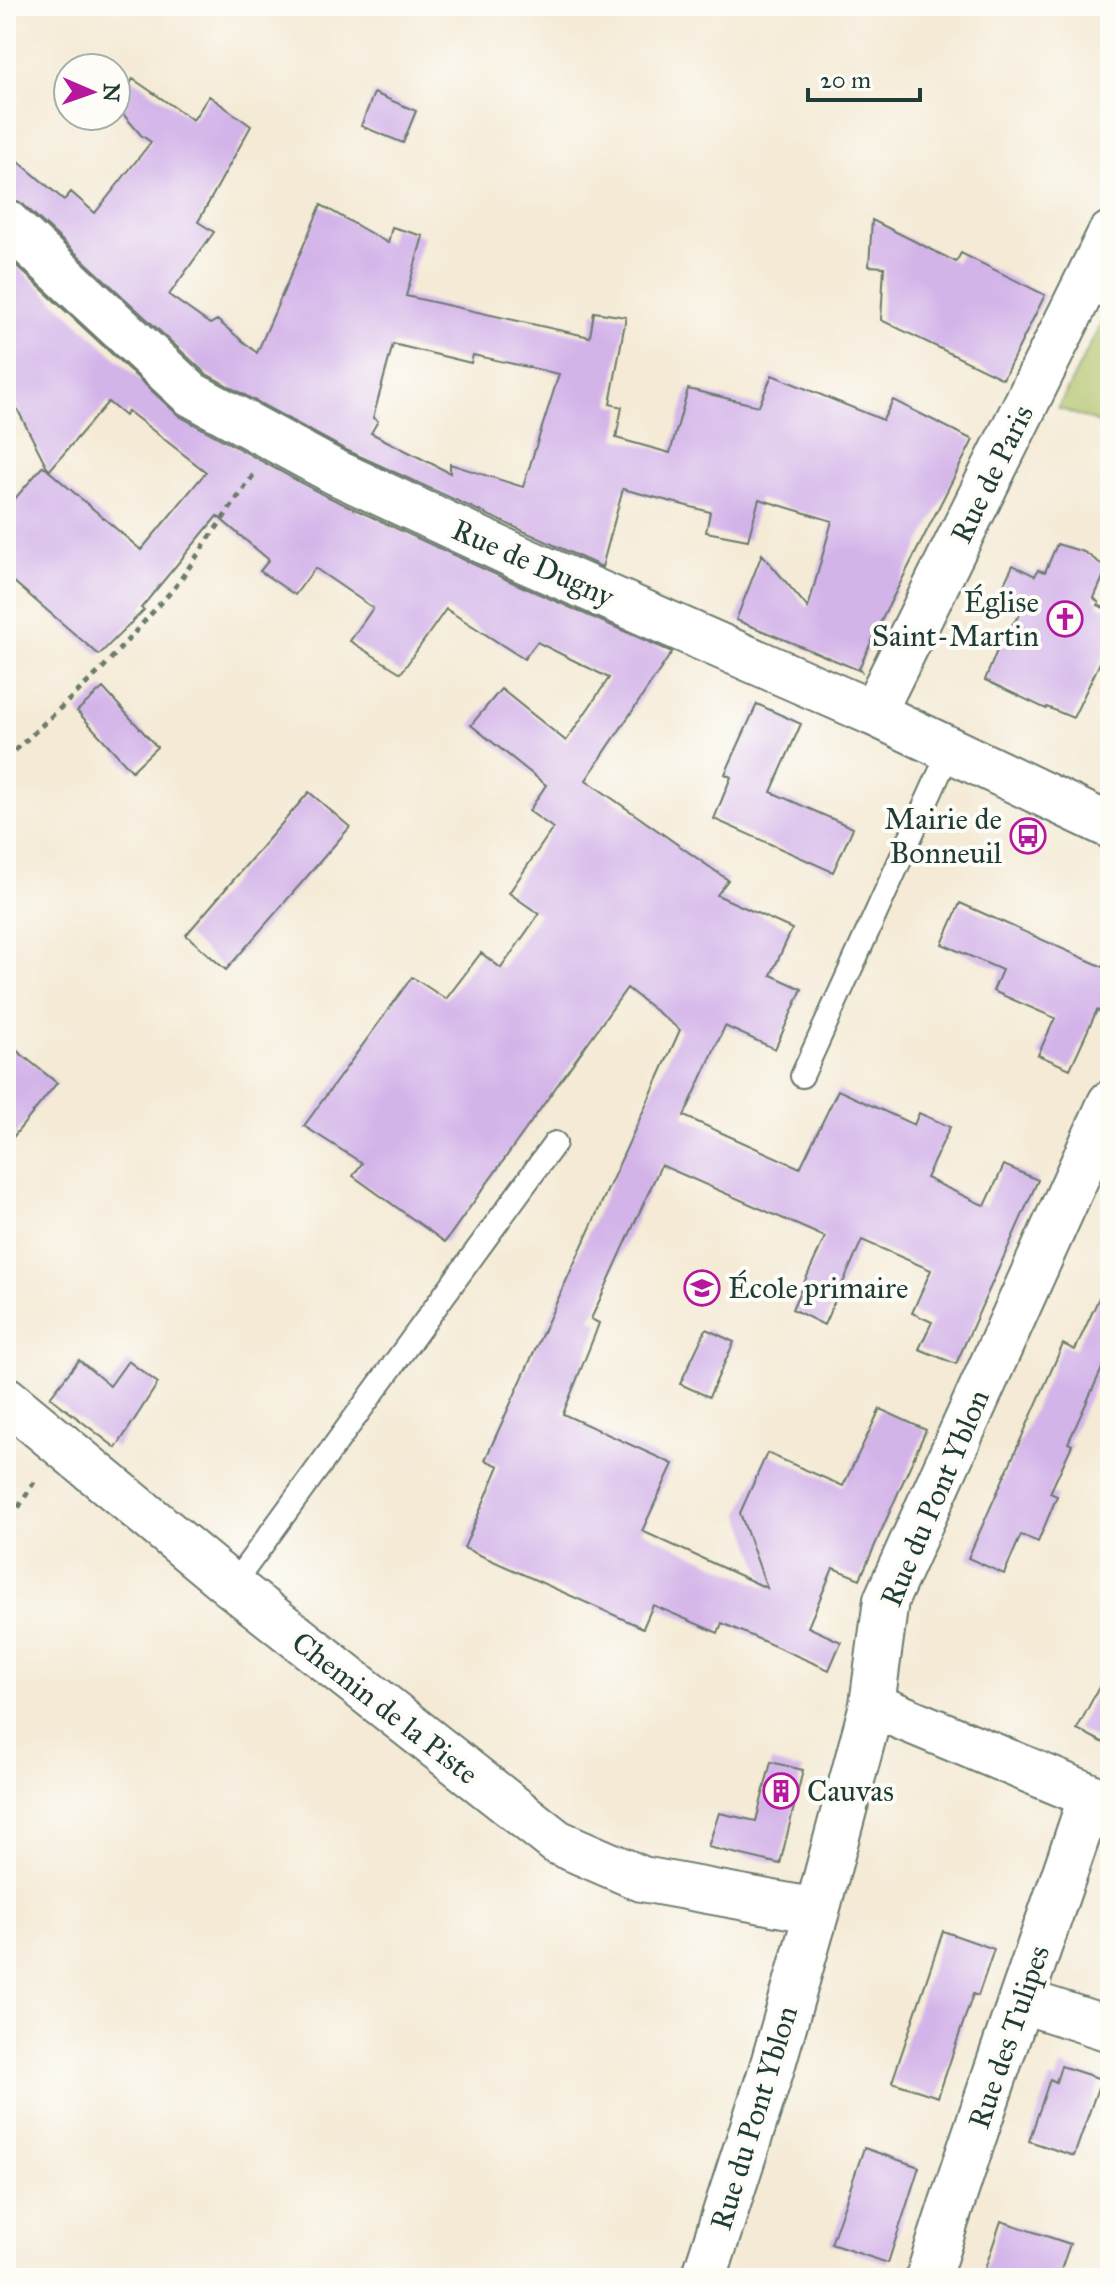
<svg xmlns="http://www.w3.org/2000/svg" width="1116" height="2284" viewBox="0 0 1116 2284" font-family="'IM FELL Great Primer',serif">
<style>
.green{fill:#aec063;stroke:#667e4c;stroke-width:2}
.building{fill:#d3b4e9;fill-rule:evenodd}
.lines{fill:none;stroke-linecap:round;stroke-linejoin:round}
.service-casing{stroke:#6a7a6c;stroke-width:26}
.minor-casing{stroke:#6a7a6c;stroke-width:48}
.tertiary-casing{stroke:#6a7a6c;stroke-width:48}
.path{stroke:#6a7a6c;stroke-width:5;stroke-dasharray:6 6;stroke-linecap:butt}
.service{stroke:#fff;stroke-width:22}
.minor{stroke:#fff;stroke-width:44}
.tertiary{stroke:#fff;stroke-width:44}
.labels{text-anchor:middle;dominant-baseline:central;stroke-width:8;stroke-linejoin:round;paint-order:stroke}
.street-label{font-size:30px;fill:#1f3d34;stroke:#fdfcf7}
.poi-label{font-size:30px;fill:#1f3d34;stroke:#fdfcf7;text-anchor:end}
</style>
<rect width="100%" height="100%" fill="#fdfcf7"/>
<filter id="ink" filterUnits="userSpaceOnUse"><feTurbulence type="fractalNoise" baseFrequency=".0125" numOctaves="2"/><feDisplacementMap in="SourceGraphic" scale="16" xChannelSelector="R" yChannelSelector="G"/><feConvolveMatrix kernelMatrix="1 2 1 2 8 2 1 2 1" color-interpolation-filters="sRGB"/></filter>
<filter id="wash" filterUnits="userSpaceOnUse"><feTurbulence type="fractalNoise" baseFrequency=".006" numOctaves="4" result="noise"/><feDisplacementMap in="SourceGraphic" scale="32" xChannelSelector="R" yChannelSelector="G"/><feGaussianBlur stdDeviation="1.8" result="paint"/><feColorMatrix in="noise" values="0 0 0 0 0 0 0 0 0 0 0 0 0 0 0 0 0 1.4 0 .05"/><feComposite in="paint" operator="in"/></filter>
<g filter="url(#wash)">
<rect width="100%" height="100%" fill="#f4ead5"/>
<path class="green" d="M1110,306V427L1058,408Z"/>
<g id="blocks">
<path class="building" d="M133,79L193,120L209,96L251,126L198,222L214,232L169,295L210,324L217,320L257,353L321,205L388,243L392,227L423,236L406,296L590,337L594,312L626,317L610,404L622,407L616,438L670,453L688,389L759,406L772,375L883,420L893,400L973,440L886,611L859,668L861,671L736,620L762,554L808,608L832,521L759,499L748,540L706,532L710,512L623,489L602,567L344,449L206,374L23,204L6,198V151L64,200L71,192L95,213L151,142L141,135L116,106ZM393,344L471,363L473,355L559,374L523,487L450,464V473L371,433L378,421L373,418Z
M374,93L416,111L403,143L361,126Z
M872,220L956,262L961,253L1045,295L1003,379L881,320L884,267L869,266Z
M6,256L179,416L322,494L514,583L672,652L586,780L728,880L717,895L792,929L771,975L802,989L775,1049L725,1026L684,1116L800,1168L838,1090L914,1125L919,1113L950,1127L926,1178L985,1206L1004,1165L1038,1180L956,1364L919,1349L932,1322L912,1313L931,1270L862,1240L824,1325L792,1309L825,1237L661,1165L591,1319L599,1323L595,1334L563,1414L673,1464L642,1531L767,1588L740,1513L767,1453L843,1486L880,1409L926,1430L860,1579L833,1568L808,1627L841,1642L829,1670L722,1623L718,1633L653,1605L643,1628L464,1548L499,1466L485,1460L680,1030L627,988L445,1242L353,1176L362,1163L304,1126L412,977L446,999L481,953L501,968L539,914L509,893L553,828L529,811L546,785L471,725L501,689L566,741L609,678L537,642L524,659L446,609L401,673L350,641L373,608L315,568L295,595L260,571L269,560L217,516L141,608L144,610L99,655L6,575V509L43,466L141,550L206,472L128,411L125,416L108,402L49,471L6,387Z
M1057,544L1084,552L1107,568L1094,598L1099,603L1098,605L1110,611V642L1073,718L1047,707L1046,709L985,680L1002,638L1027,605L1000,592L1013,565L1035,576L1038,570L1045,572Z
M103,688L157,747L132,771L77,711Z
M757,704L801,724L771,792L853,828L833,872L714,819L731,777L725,774Z
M309,792L350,827L226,970L186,935Z
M960,903L1110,970V1016L1097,1010L1070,1069L1038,1055L1055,1018L993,991L1002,970L942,944Z
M6,1042L57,1083L6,1146Z
M1110,1274V1351L1068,1443L1072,1445L1050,1493L1057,1496L1038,1542L1021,1535L1004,1574L968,1558L1063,1344L1075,1350Z
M706,1329L734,1342L709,1397L680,1384Z
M79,1360L110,1386L128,1361L158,1383L116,1448L50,1397Z
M1110,1666V1746L1077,1729Z
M771,1762L803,1770L780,1864L708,1847L719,1813L756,1821Z
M943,1931L994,1949L978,1996L973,1994L938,2097L892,2082Z
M1061,2066L1101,2079L1074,2156L1029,2141L1050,2079L1056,2082Z
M864,2148L919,2167L888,2263L831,2244Z
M1001,2221L1070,2244L1058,2278H982Z"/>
</g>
</g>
<g filter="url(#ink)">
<use href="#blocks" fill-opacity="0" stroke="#6a7a6c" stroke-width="2"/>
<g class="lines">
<defs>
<path id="service" d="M802,1076L950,750
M232,1586L555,1143"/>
<path id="minor" d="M6,222L191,394L333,471L524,560L873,713
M6,1399L232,1586L557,1842L642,1879L817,1911
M872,1705L1110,1804
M1023,2001L1110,2029
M704,2278L771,2071L817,1911L872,1705L886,1600L1110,1103
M928,2278C978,2116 1037,1957 1091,1796"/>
<path id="tertiary" d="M1110,234L873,713L1110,826"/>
</defs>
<use href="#service" class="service-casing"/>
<use href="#minor" class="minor-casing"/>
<use href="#tertiary" class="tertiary-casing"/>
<path class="path" d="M6,759L101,670L176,586L254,474
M6,1528L37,1477"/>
<use href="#service" class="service"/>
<use href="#minor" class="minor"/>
<use href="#tertiary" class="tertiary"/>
</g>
</g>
<defs>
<symbol id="church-ring" viewBox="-11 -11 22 22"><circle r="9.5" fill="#fdfcf7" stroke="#b5179e" stroke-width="1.5"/><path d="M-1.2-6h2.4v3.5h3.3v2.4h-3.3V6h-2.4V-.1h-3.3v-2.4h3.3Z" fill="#b5179e"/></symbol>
<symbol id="bus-ring" viewBox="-11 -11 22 22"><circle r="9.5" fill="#fdfcf7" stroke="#b5179e" stroke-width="1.5"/><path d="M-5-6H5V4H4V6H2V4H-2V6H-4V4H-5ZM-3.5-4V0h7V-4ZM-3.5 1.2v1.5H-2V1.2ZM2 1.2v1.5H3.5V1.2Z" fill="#b5179e"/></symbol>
<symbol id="school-ring" viewBox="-11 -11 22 22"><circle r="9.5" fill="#fdfcf7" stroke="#b5179e" stroke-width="1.5"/><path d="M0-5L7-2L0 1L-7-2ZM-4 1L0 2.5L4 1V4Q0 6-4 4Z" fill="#b5179e"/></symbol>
<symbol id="building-ring" viewBox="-11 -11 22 22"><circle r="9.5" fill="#fdfcf7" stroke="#b5179e" stroke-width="1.5"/><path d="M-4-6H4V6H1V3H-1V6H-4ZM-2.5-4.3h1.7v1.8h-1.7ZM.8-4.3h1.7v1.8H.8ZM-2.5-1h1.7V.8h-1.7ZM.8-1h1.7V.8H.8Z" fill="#b5179e"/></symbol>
</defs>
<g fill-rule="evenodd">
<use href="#church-ring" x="1045" y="599" width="40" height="40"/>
<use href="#bus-ring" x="1008" y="816" width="40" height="40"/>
<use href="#school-ring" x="682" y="1268" width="40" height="40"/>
<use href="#building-ring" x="761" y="1771" width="40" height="40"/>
</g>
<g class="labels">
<g class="street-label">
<text transform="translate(992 474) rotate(-64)">Rue de Paris</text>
<text transform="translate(533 563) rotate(24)">Rue de Dugny</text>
<text transform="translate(935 1498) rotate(-67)">Rue du Pont Yblon</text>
<text transform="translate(385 1708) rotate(38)">Chemin de la Piste</text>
<text transform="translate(1009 2037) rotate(-71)">Rue des Tulipes</text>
<text transform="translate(754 2118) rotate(-73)">Rue du Pont Yblon</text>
</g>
<g class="poi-label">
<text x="1039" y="602">Église<tspan x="1039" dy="34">Saint-Martin</tspan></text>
<text x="1002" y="819">Mairie de<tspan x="1002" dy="34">Bonneuil</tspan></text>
<text x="728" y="1288" text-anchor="start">École primaire</text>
<text x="807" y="1791" text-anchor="start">Cauvas</text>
</g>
</g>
<rect width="1116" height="2284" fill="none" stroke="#fdfcf7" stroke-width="32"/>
<g transform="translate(92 92) rotate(92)"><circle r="38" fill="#fdfcf7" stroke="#a4b0a9" stroke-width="2"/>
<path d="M0-6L14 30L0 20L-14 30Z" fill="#b5179e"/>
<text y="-12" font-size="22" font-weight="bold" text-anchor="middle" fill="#1f3d34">N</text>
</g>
<path d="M808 88v12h112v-12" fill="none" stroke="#1f3d34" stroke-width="4"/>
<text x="820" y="88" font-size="24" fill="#1f3d34" stroke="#fdfcf7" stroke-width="6" paint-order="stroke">20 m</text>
</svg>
